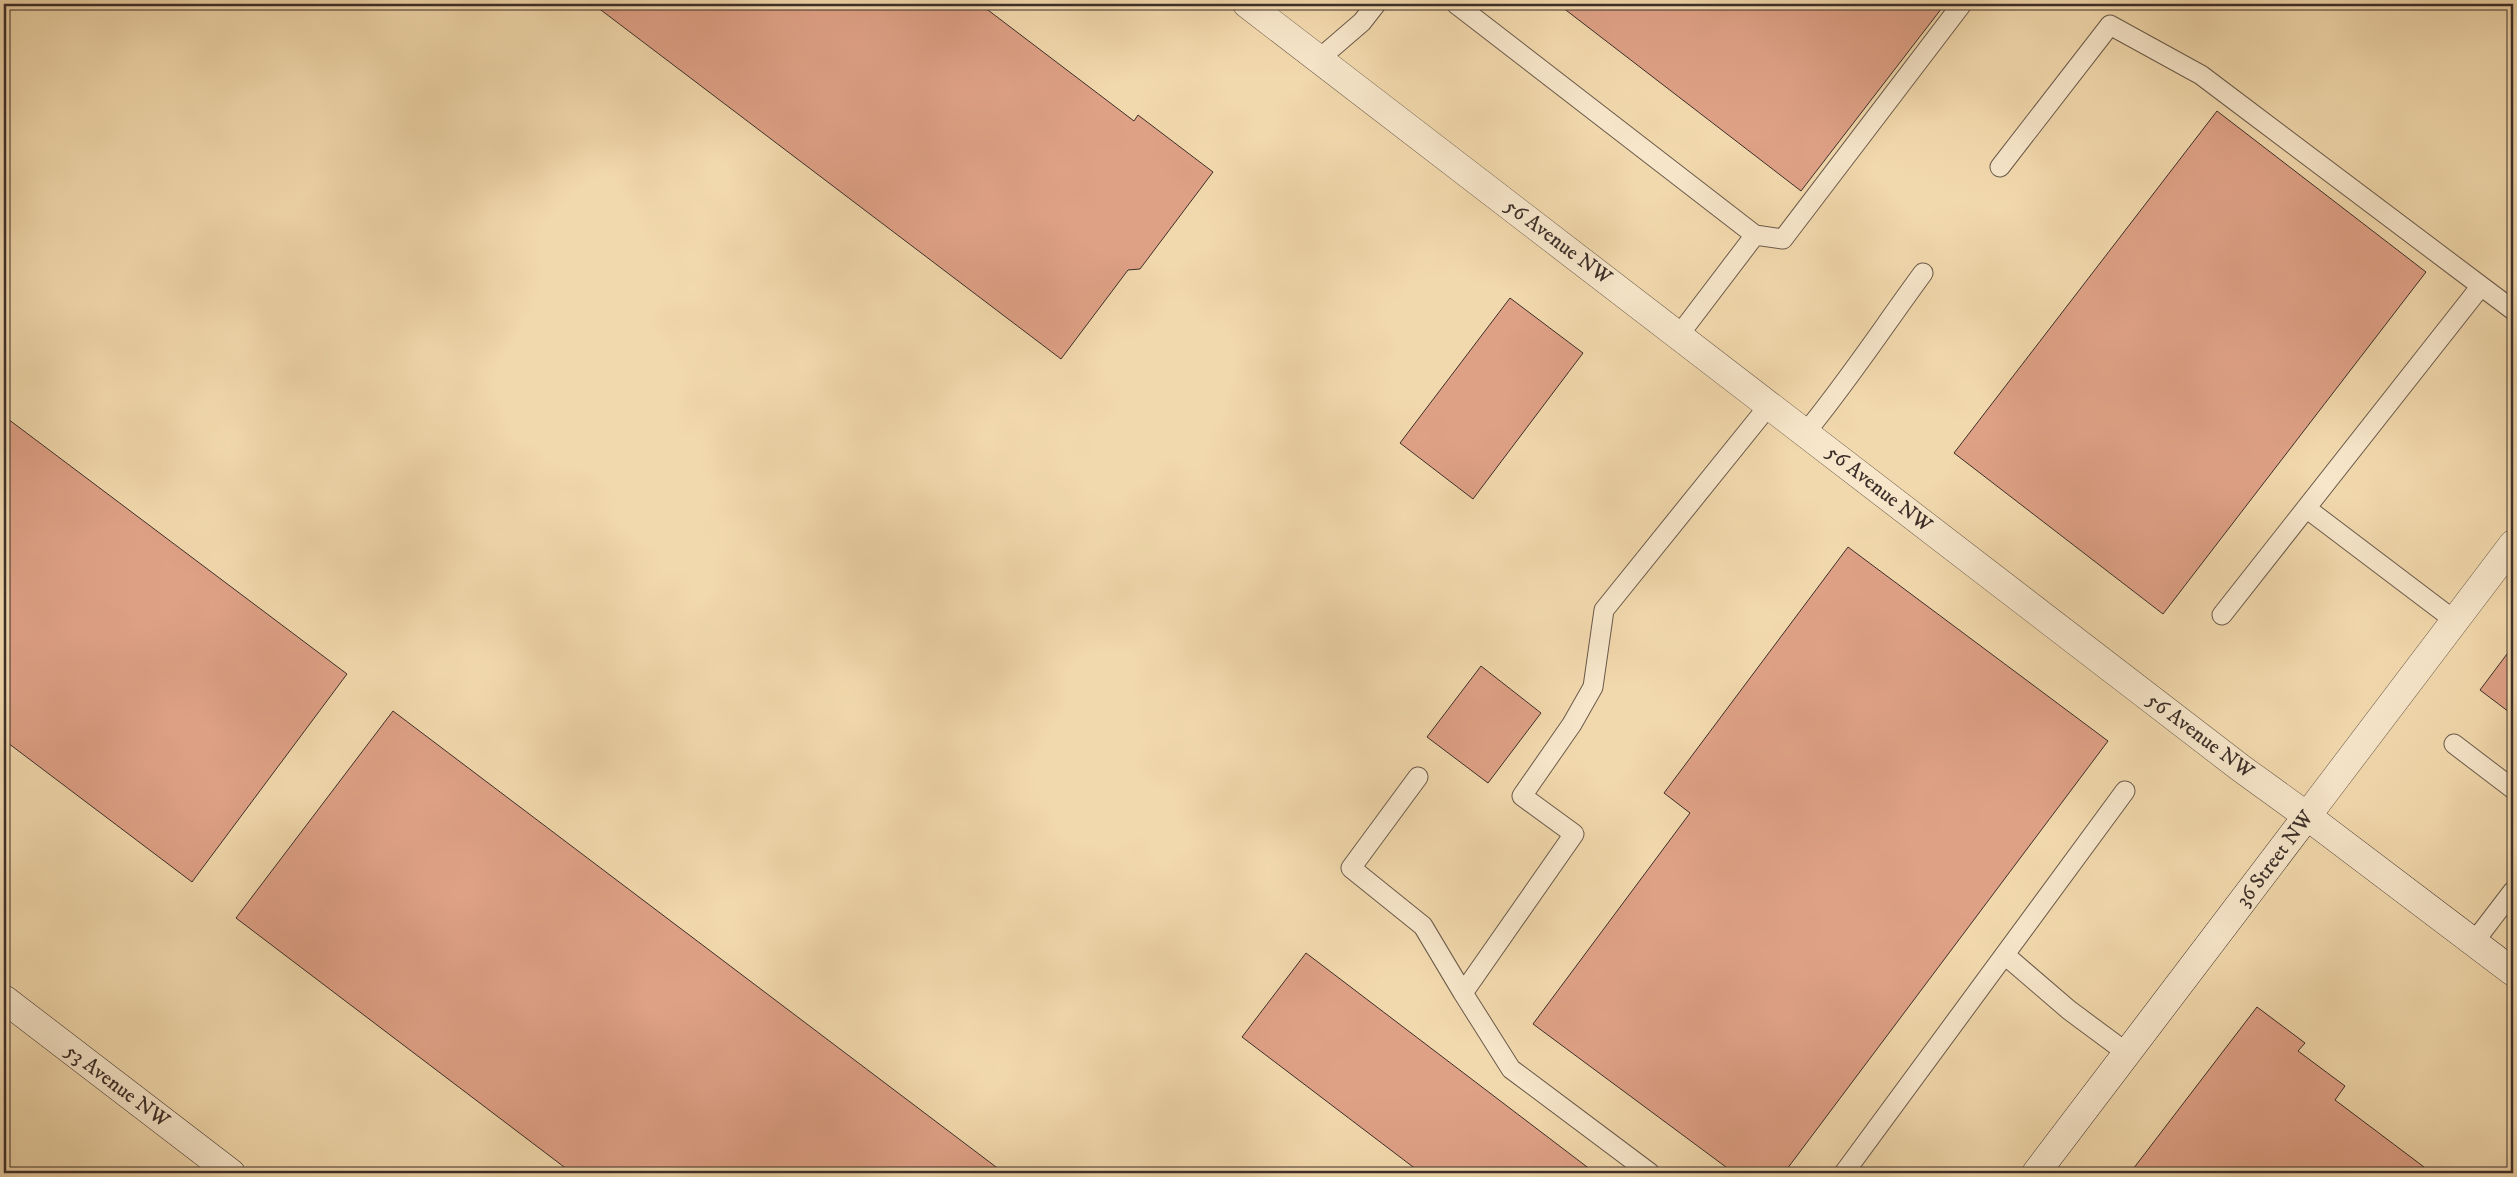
<svg xmlns="http://www.w3.org/2000/svg" width="2517" height="1177" viewBox="0 0 2517 1177" font-family="'IM FELL DW Pica',serif">
<style>
.building{fill:#dfa186;stroke:#3c2f29}
.lines{fill:none;stroke-linecap:round;stroke-linejoin:round}
.lane-casing{stroke:#6a5a4a;stroke-width:21}
.street-casing{stroke:#6a5a4a;stroke-width:29}
.secondary-casing{stroke:#3c2f29;stroke-width:29}
.lane{stroke:#f7e6ca;stroke-width:19}
.street{stroke:#f7e6ca;stroke-width:28}
.secondary{stroke:#f7e6ca;stroke-width:28}
.labels{text-anchor:middle;dominant-baseline:central;stroke-width:4.5;stroke-linejoin:round;paint-order:stroke}
.street-label{font-size:21px;fill:#3c2f29;stroke:#f7e6ca}
</style>
<rect width="100%" height="100%" fill="#f2d9ad"/>
<filter id="stains"><feTurbulence type="fractalNoise" baseFrequency=".004" numOctaves="4"/><feColorMatrix values="0 0 0 0 .2 0 0 0 0 .09 0 0 0 0 .02 0 0 0 .5 -.17"/></filter>
<radialGradient id="worn" r=".72"><stop offset=".6" stop-color="#630" stop-opacity="0"/><stop offset="1" stop-color="#630" stop-opacity=".3"/></radialGradient>
<path class="building" d="M593,4H980L1134,121L1138,115L1213,172L1140,269L1128,270L1061,359Z
M1558,4H1945L1801,191Z
M2217,111L2426,272L2163,614L1954,453Z
M1510,298L1583,353L1473,499L1400,443Z
M4,416L347,674L192,882L4,740Z
M1848,547L2108,741L1784,1173H1734L1533,1024L1690,813L1664,793Z
M2513,646V715L2480,690Z
M1481,666L1541,713L1488,783L1427,737Z
M393,711L1004,1173H572L236,918Z
M1306,953L1595,1173H1421L1242,1037Z
M2257,1007L2305,1043L2298,1051L2345,1086L2335,1100L2432,1173H2130Z"/>
<g class="lines">
<defs>
<path id="lane" d="M1456,4L1755,235
M1319,59L1362,22L1376,4
M2000,167L2110,25L2201,75L2481,286
M1679,335L1755,235L1783,239L1962,4
M1806,432C1848,381 1884,326 1923,273
M2306,508L2454,620
M2222,615L2481,286L2513,310
M2454,744L2513,789
M1418,777L1351,868L1423,926L1463,993
M2474,942L2513,891
M2005,955L2069,1010L2127,1053
M1650,1173L1511,1069L1463,993L1574,834L1522,796L1572,724L1593,687L1604,610L1770,404
M1844,1173L2125,791"/>
<path id="street" d="M1247,4L2242,769L2307,816L2513,544"/>
<path id="secondary" d="M4,999L231,1173
M2036,1173L2307,816L2513,972"/>
</defs>
<use href="#lane" class="lane-casing"/>
<use href="#street" class="street-casing"/>
<use href="#secondary" class="secondary-casing"/>
<use href="#lane" class="lane"/>
<use href="#street" class="street"/>
<use href="#secondary" class="secondary"/>
</g>
<g class="labels">
<g class="street-label">
<text transform="translate(1558 242) rotate(37)">56 Avenue NW</text>
<text transform="translate(1879 489) rotate(38)">56 Avenue NW</text>
<text transform="translate(2200 736) rotate(37)">56 Avenue NW</text>
<text transform="translate(2275 859) rotate(-53)">36 Street NW</text>
<text transform="translate(117 1086) rotate(37)">53 Avenue NW</text>
</g>
</g>
<rect width="2517" height="1177" fill="none" stroke="#f2d9ad" stroke-width="20"/>
<rect x="5" y="5" width="2507" height="1167" fill="none" stroke="#3c2f29" stroke-width="2.5"/>
<rect x="10" y="10" width="2497" height="1157" fill="none" stroke="#3c2f29"/>
<rect width="100%" height="100%" filter="url(#stains)"/>
<rect width="100%" height="100%" fill="url(#worn)"/>
</svg>
